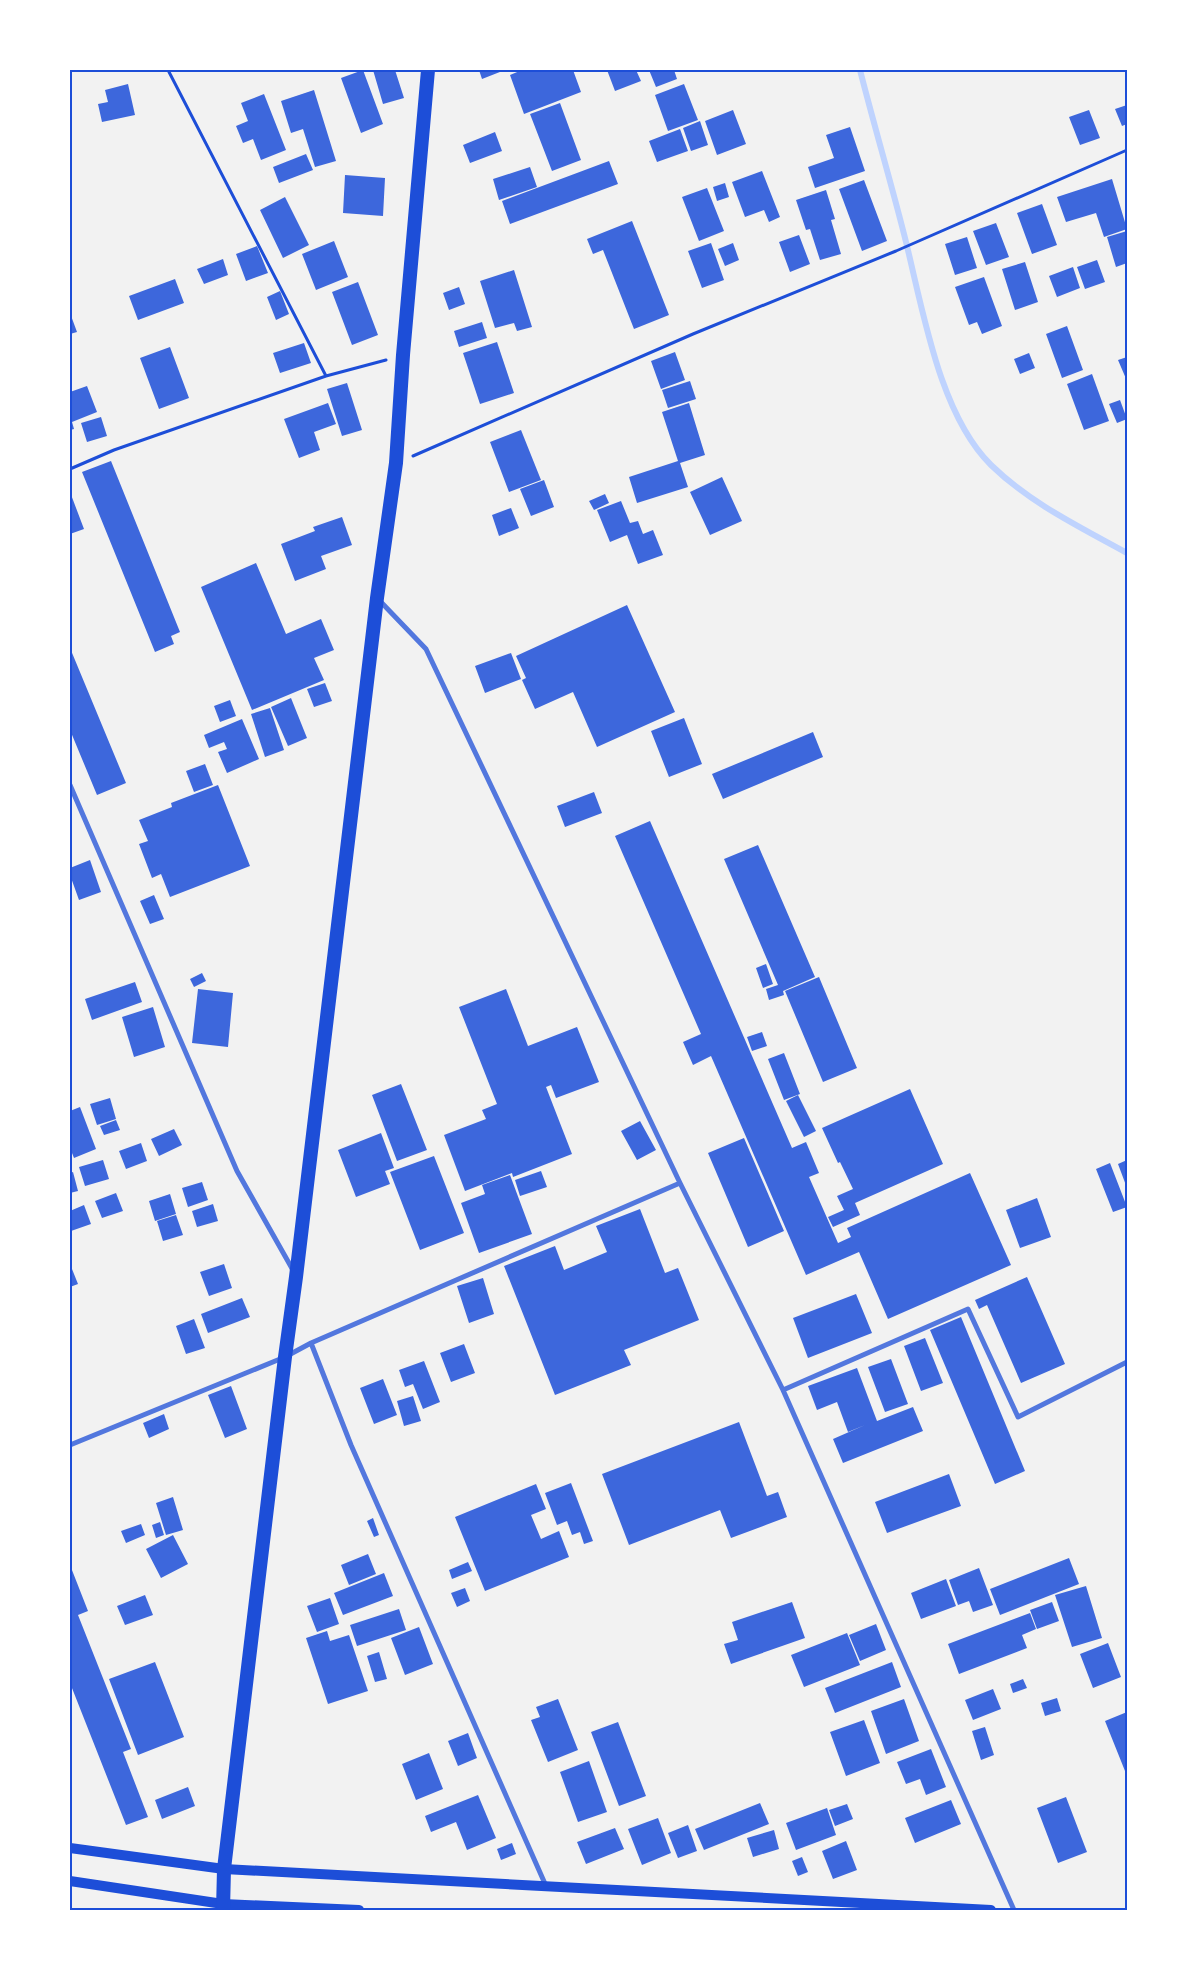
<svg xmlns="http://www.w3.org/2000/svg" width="1197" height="1980" viewBox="0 0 1197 1980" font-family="'PT Sans',sans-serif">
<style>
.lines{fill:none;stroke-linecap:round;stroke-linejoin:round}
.stream{stroke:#bfd3fe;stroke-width:6}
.building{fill:#3d67dc}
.path{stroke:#1d4ed8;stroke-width:3}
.minor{stroke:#5277de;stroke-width:5}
.secondary{stroke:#1d4ed8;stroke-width:10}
.trunk{stroke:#1d4ed8;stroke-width:14}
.neatline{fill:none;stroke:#1d4ed8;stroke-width:2}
</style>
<rect width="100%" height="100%" fill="#f2f2f2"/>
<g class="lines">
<path class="stream" d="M860,70C874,125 890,179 904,234C922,304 938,413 991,465C1030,503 1080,527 1127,553"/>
</g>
<path class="building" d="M363,70L383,124L361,133L341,78Z
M373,70H395L404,98L383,104Z
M479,70H505L482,79Z
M522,70H573L581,92L524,114L510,75Z
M607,70H636L641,81L615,91Z
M649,70H674L677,79L656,87Z
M128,84L135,115L102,122L98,104L108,102L105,90Z
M684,84L698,120L668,131L655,95Z
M314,90L336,161L315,167L303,129L291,133L281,101Z
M264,94L286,150L261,160L253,139L243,143L236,126L248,121L241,103Z
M560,103L581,160L552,171L530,114Z
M1127,105V124L1122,126L1115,109Z
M733,110L746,144L717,155L705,121Z
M1089,110L1100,138L1080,145L1069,117Z
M700,121L708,145L691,151L683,128Z
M850,127L865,171L815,188L808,167L834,158L826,135Z
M680,129L688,151L657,162L649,141Z
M495,132L502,151L470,163L463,145Z
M306,154L313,170L279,183L273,167Z
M609,161L618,184L510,224L502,201Z
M530,167L537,187L499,200L493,179Z
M762,171L780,217L769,222L764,210L745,217L732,182Z
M345,175L385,178L383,216L343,213Z
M1112,179L1127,229L1104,237L1096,213L1066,222L1057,197Z
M864,180L887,241L862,251L839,189Z
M725,183L729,197L717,201L713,187Z
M707,188L724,231L699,241L682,197Z
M826,190L835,219L831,220L841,254L820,260L810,229L806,230L796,200Z
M285,197L309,245L283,258L260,210Z
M1042,204L1057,245L1032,254L1017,213Z
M632,221L669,315L634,329L603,250L593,254L587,239Z
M996,223L1009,257L986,265L973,231Z
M1127,231V263L1116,267L1107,237Z
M799,235L810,264L790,272L779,242Z
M967,237L977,268L955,275L945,244Z
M334,241L348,277L316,290L302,254Z
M711,243L724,280L702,288L688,251Z
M733,243L739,260L725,266L718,249Z
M257,246L268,273L246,281L236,254Z
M223,259L228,275L204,284L197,269Z
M1097,260L1105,282L1085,289L1077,267Z
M1025,262L1038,302L1015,310L1002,269Z
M1073,267L1080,288L1057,297L1049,276Z
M514,270L532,327L517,331L514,323L495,328L480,281Z
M984,277L1002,326L982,334L977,322L969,325L955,287Z
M175,279L184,303L138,320L129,296Z
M358,282L378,335L352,345L332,292Z
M459,287L465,304L449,310L443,293Z
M280,291L289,314L276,320L267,297Z
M70,313L77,332L70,334Z
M482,322L487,338L459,347L454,331Z
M1067,326L1083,370L1062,378L1046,334Z
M497,342L514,393L480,404L463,353Z
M304,343L311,363L280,373L273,353Z
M170,347L189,398L159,409L140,358Z
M675,352L685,380L661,389L651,361Z
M1029,353L1035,368L1020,374L1014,359Z
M1127,357V381L1118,360Z
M1092,374L1109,421L1084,430L1067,384Z
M690,381L696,399L668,408L662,390Z
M347,383L362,430L342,436L327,389Z
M87,386L97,412L72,422L74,429L70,430V392Z
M1120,400L1127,419L1117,423L1109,404Z
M328,403L336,424L314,432L320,450L299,458L284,419Z
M689,403L705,455L680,463L688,487L637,503L629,477L678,461L662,412Z
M101,417L107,436L87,442L81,423Z
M521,430L541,480L509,492L490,442Z
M111,461L180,632L171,636L174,644L155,652L82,472Z
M722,477L742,521L710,535L690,492Z
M544,480L554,507L531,516L520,489Z
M70,492L84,529L70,534Z
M605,494L609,503L594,510L589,501Z
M621,501L630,523L638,521L643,534L653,530L663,555L638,564L627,535L610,542L597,510Z
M511,508L519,528L499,536L492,515Z
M342,517L352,545L321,556L326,569L295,581L281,544L315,531L313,527Z
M256,563L286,634L321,619L334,650L314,658L324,680L252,710L201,587Z
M627,605L675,712L597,747L573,692L535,709L522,680L526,678L516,656Z
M70,648L126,783L97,795L70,730Z
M511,653L521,679L485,693L475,666Z
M325,683L332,701L314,707L307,689Z
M291,698L307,738L288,746L271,707Z
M230,700L236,716L220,722L214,706Z
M270,708L284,750L265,757L251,714Z
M684,718L702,764L669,777L651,731Z
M242,719L259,759L227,773L218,752L227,749L224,742L209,748L204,735Z
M813,732L823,757L723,799L712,774Z
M205,764L213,785L194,792L186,771Z
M218,785L250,866L170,897L161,874L152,878L139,844L148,841L139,820L172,807L171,803Z
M594,792L602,813L565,827L557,806Z
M650,821L792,1148L806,1142L819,1173L809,1177L838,1243L851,1237L847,1228L970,1173L1011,1265L888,1319L859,1252L806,1275L711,1056L693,1065L683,1042L701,1034L615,836Z
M758,845L815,977L783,991L784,995L769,1000L766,989L778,985L724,859Z
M90,860L101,892L79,900L70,875V868Z
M154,895L164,919L150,924L140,901Z
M766,964L773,984L763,988L756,968Z
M202,973L206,981L194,987L190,979Z
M819,977L857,1068L823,1082L785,991Z
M135,982L142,1002L92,1020L85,999Z
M198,989L233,993L228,1047L192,1043Z
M506,989L528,1046L577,1027L599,1082L556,1098L551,1085L546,1087L572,1154L513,1177L512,1173L465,1191L444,1135L486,1119L482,1110L497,1104L459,1007Z
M153,1007L165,1047L134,1057L122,1017Z
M762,1032L767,1046L752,1051L747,1037Z
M784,1053L800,1094L784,1100L768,1059Z
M401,1084L427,1150L397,1161L372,1095Z
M910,1089L943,1164L855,1203L860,1215L833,1227L828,1217L844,1210L837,1196L853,1189L840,1162L838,1163L822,1128Z
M798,1095L816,1131L804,1137L786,1101Z
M110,1098L116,1119L97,1125L90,1104Z
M80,1107L96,1149L74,1158L70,1148V1111Z
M116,1120L120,1130L104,1135L100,1126Z
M640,1121L656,1150L637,1160L621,1131Z
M174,1129L182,1145L159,1156L151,1139Z
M381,1133L394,1168L385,1171L390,1184L356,1197L338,1150Z
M744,1138L784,1231L748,1247L708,1153Z
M141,1143L147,1161L126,1169L119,1151Z
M434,1156L464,1233L420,1250L390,1172Z
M103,1160L109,1179L85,1186L79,1167Z
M1127,1160V1188L1118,1164Z
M1110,1163L1127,1207L1113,1212L1096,1169Z
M541,1171L547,1187L520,1196L515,1180Z
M73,1172L78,1191L70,1193V1173Z
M510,1175L532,1234L479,1253L461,1203L485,1194L482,1185Z
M202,1182L208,1200L188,1207L182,1188Z
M116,1193L123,1211L102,1218L95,1201Z
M170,1194L176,1214L155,1221L149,1201Z
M1037,1198L1051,1237L1020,1248L1006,1210Z
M213,1204L218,1221L197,1227L192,1211Z
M84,1205L91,1224L71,1231L70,1211Z
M640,1209L665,1273L678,1268L699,1320L624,1350L631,1365L555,1395L504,1266L555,1246L564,1270L607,1252L596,1226Z
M176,1215L183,1235L163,1241L157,1221Z
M70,1264L78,1284L70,1287Z
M224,1264L232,1288L209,1296L200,1272Z
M1027,1277L1065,1364L1021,1383L987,1305L979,1309L975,1300Z
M483,1278L494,1314L469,1323L457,1286Z
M856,1294L872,1333L808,1358L793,1318Z
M242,1298L250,1317L208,1333L201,1314Z
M961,1317L1025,1471L995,1484L930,1330Z
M194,1319L205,1348L186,1354L176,1326Z
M925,1338L943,1383L921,1391L904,1346Z
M464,1344L475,1373L451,1382L440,1353Z
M891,1359L908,1404L885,1412L868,1367Z
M424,1361L440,1402L423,1409L413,1384L405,1387L399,1370Z
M857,1368L877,1421L913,1407L923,1431L843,1463L833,1439L865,1425L848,1432L837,1402L817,1410L808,1386Z
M383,1379L397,1415L374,1424L360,1388Z
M231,1386L247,1429L225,1438L208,1395Z
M413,1396L421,1421L404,1426L397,1401Z
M164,1414L169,1429L149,1438L143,1423Z
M739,1422L767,1496L778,1492L787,1517L731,1538L720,1510L629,1545L602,1474Z
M949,1474L961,1506L887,1533L875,1502Z
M571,1483L593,1541L584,1544L580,1532L572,1535L567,1521L557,1525L545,1493Z
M536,1484L546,1509L531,1515L541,1539L559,1531L569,1557L485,1591L455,1517Z
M173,1497L183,1530L166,1535L156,1503Z
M373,1518L379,1535L374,1537L367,1521Z
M160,1522L164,1535L156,1538L152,1525Z
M141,1524L145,1535L126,1543L121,1531Z
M173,1535L188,1564L161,1578L146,1549Z
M368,1554L376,1574L349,1585L341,1565Z
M1069,1558L1079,1584L1000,1615L990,1589Z
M468,1562L472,1571L452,1579L449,1570Z
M70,1565L88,1611L78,1615L131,1749L123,1752L148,1817L126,1825L70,1683Z
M979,1568L993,1605L973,1612L969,1601L958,1605L949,1580Z
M384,1573L393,1596L343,1615L334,1593Z
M946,1579L956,1606L921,1619L911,1593Z
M1086,1586L1102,1638L1072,1647L1055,1595Z
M465,1588L470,1601L457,1607L451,1593Z
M145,1595L153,1615L125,1625L117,1606Z
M330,1598L339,1624L317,1632L307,1606Z
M792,1602L805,1638L731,1664L724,1644L738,1640L732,1622Z
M1052,1602L1059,1621L1037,1629L1030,1610Z
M399,1609L406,1630L357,1646L350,1625Z
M1030,1613L1036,1629L1022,1635L1027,1648L959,1674L948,1644Z
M876,1624L886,1650L860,1661L849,1635Z
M419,1627L433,1664L405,1675L391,1638Z
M327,1631L330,1641L349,1635L368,1691L328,1704L306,1638Z
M847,1633L860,1665L804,1687L791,1655Z
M1108,1643L1121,1677L1093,1688L1080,1654Z
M379,1652L387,1679L375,1682L367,1656Z
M155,1662L184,1737L138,1755L109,1679Z
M892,1662L901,1687L835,1713L825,1688Z
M1023,1679L1027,1688L1013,1693L1010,1684Z
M993,1689L1001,1709L973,1720L965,1700Z
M1057,1698L1061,1711L1045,1716L1041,1703Z
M558,1699L578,1750L548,1762L531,1720L540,1717L536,1707Z
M904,1699L919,1741L886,1754L871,1711Z
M1127,1712V1776L1105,1721Z
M864,1720L880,1763L846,1776L830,1732Z
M618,1722L646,1796L619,1806L591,1732Z
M985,1727L994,1755L981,1760L972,1731Z
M468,1733L477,1758L458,1766L448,1741Z
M931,1749L946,1787L926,1795L920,1779L906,1784L897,1762Z
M429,1753L443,1789L416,1800L402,1764Z
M589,1761L607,1812L578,1822L560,1772Z
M188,1787L195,1806L162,1819L155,1800Z
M478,1795L496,1838L467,1850L456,1822L431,1832L425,1816Z
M1066,1797L1087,1852L1058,1863L1037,1808Z
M951,1800L961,1824L915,1843L905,1818Z
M760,1803L769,1824L704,1850L695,1829Z
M847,1804L853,1819L835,1826L829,1810Z
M827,1808L836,1835L796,1850L786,1823Z
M658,1818L671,1853L642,1865L628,1829Z
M688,1825L697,1851L678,1858L668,1833Z
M615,1828L624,1849L586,1864L577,1842Z
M774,1830L779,1849L753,1857L747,1838Z
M846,1841L857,1870L833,1879L822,1851Z
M512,1843L516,1854L501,1860L497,1849Z
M802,1857L808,1872L798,1876L792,1861Z"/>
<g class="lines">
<path class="path" d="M168,70L326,376
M413,456L693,334L896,251L1127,150
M70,469L114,450L326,376L386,360"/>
<path class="minor" d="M379,600L426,649L680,1183L783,1390L1014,1910
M70,785L237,1171L294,1272
M311,1343L351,1445L546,1886
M783,1390L968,1309L1018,1417L1127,1362
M70,1445L285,1357L311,1343L680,1183"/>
<path class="secondary" d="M70,1848L224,1869L991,1910
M70,1881L223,1904L359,1910"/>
<path class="trunk" d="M223,1910L224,1869L285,1357L296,1277L377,598L396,463L403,355L428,70"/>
</g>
<rect width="1197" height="1980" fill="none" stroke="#ffffff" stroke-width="142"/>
<rect x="71" y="71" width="1055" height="1838" class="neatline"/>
</svg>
